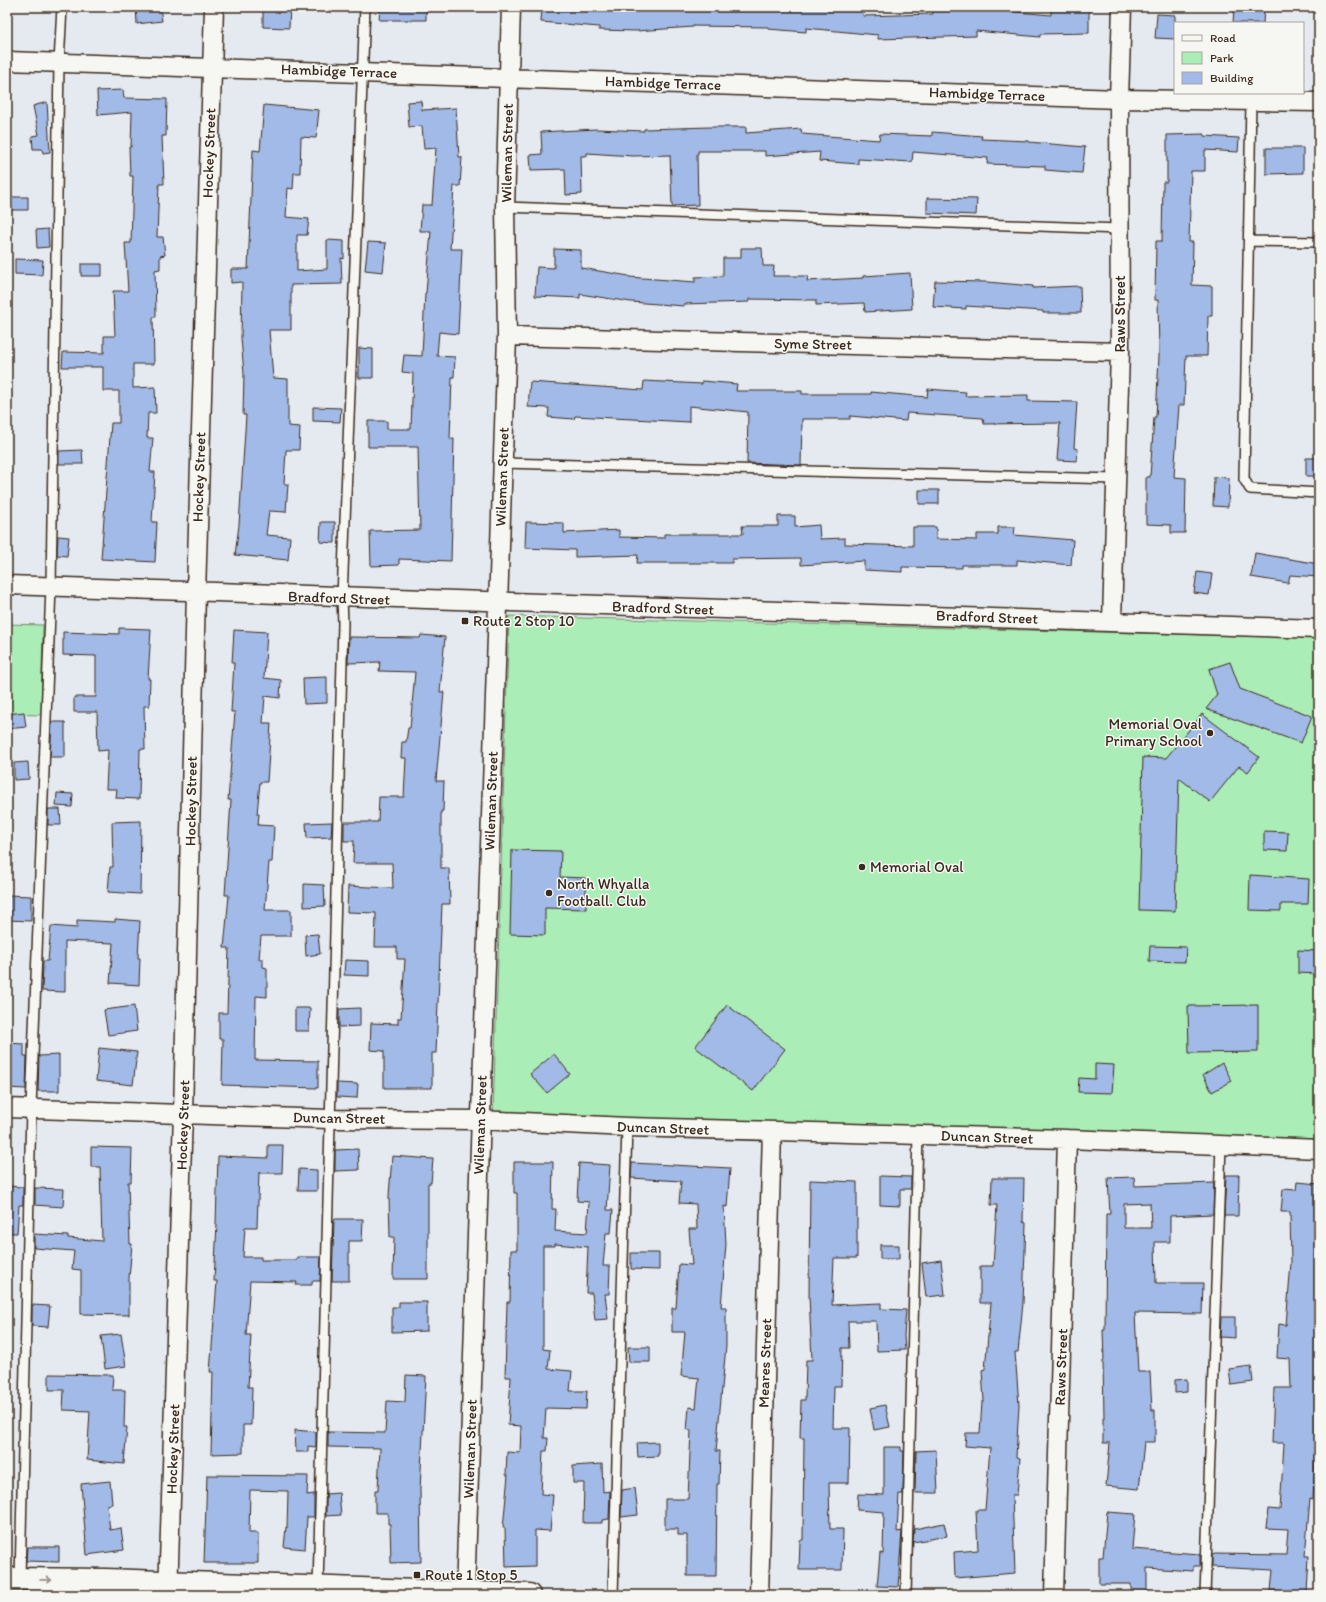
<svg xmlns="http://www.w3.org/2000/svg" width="1326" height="1602" viewBox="0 0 1326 1602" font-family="Itim,sans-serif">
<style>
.green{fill:#abedb6;stroke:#738c6a}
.building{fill:#a1bae7;stroke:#3b2a1e;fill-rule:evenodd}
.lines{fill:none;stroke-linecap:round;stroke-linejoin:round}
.service-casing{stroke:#3b2a1e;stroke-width:12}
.minor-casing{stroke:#3b2a1e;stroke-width:21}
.secondary-casing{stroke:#3b2a1e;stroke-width:25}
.service{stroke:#f6f6f2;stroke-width:9}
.minor{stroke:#f6f6f2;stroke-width:18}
.secondary{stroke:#f6f6f2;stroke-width:22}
.oneway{stroke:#989088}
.poi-dot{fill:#3b2a1e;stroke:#f6f6f2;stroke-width:1.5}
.labels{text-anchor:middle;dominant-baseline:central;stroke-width:3;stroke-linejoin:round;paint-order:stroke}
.street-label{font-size:15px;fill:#3b2a1e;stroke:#f6f6f2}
.poi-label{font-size:15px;fill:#3b2a1e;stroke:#f6f6f2;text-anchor:start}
</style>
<rect width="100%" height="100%" fill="#e5eaf0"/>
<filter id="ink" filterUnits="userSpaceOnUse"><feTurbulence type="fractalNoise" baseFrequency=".025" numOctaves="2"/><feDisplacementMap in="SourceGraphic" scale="8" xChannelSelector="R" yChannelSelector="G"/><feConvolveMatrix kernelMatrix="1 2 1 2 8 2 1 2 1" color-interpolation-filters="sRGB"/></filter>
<g filter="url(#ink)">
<path class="green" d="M509,616L1319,638V1139L493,1116Z
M7,624L43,625L41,715L7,714Z"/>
<path class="building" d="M136,7H160L162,21L137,24Z
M263,7H290L289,28L263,27Z
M380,7H426V20H379Z
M542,7H845L864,9L863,16L933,14V11L995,10L1051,15V7H1089V33L1040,34V37L976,31V36L878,39V35L806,28V32L768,29V27L693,26V27L636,31L599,30V27L541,22Z
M1234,7H1251V10H1264L1263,23H1233Z
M1157,14L1175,15V39L1155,38Z
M123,90L124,98L167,99L166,136H162L164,184H159L157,237H163L165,255L160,256V269L155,270L156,317H153L154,364H133V388L155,387L156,413H148L147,438H153L150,472H155L152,522H157L155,562L101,559L111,423H119V391H103V367H62L63,352L104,353V336H115L113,291H128L125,243H131L133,176H130L129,147H131L132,112L98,115L97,91Z
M421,101L422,110L456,108L459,157H462L460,186H454L450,249H462L458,334L439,332L437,356L455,357L454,377H452L450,439H454L451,561L399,559V565L371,566L370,531L420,530L418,447H368V421H387V429H411L413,373L402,372L404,355L422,356L425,293H426L431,231H420L422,205H432L436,148L424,149L422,126L409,127L407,102Z
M47,102L50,152L43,153L42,149H33L32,136L39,135L33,106Z
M264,105L319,110L316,138L301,137L300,173H294L293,189L288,188L286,217L309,219L307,235H297V271L327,269V240L344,241V259L341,258L342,284L291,285V330H269L273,378L288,379V426L300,427L299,450H286L284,484H288L286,512L269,511L266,535L290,537L288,560L235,555L239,525L246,415H243L244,374L241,338L242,282L231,283V269H248L253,150L260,151Z
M710,127H746V133L801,129L802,134L879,140L880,134L932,136V132L982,136L981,139L1029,141V142L1085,147L1082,173L1045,170V166L987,164L988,158L913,152L912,162L858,159V164L819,161L820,152L765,156V151H698V154H697L698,205L672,206L670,155L633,156L587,153V156H581L582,194L566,195L565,169L531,170L530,155L542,154L541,132L596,129L644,131V129Z
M1204,134V136L1239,138L1238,152L1205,150V171H1191L1189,242H1193L1192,285L1212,286V316H1208L1207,356H1186L1184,405H1179L1174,477L1186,478L1185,533H1171V525L1146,524V477H1150L1154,417H1156L1159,356L1158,300H1155L1156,241H1162L1163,182H1167V135Z
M1266,148H1303V173L1266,174Z
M11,197H28V210H12Z
M927,198L977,199L976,215L927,213Z
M48,229L49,247L37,248L36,230Z
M368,242L386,243L383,272L365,270Z
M741,248H762L763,266H774L773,276H808L807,281L863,278V276L910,273L912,309L865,312L864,303L816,305V300L749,299V302L684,304V306L631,302L580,294V298L535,296L537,267L554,268V249L581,250V268L629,276V277L695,282V277L723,276V258H741Z
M15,259L43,260L42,275L15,274Z
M81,264H102V276H81Z
M935,281L987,282L1033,286V288L1080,286L1081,313H1043V311L966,306V309L933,307Z
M359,348L373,349V378H359Z
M644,381L702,384V381L737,384L736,391H802V394H871V392L927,397L928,389L966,392L965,396L1028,395V401L1077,402L1074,448L1078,449L1077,461L1057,460L1060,423L984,424L983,418L907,413L906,421L850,416V419H802L801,465L747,463L748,412L689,406V422L575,416L574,419L548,417L549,408L528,407L530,382L643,390Z
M313,407L341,408L340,422L313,421Z
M82,450L83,464H59V451Z
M1306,458H1319V476H1306Z
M1214,477L1229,478L1228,507L1213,506Z
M919,490H939V504H919Z
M778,516H795V527L819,525L820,539L845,538V544L913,546V527H936V539L977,540V534H998V527H1015L1014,535L1073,540L1071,565L1017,560V565H962V568L902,567V572L864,570V561L801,565V558L732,559V563H637L638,555L575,557V550L525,548L526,522L564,523V533L619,530V537L664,538V534H743L742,526H778Z
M321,522H335V543L320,542Z
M58,536L69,537L67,556L57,555Z
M1255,553L1319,564V577L1290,575L1288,583L1251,577Z
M1197,572L1212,574L1209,595L1194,593Z
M119,628L151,629L148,679H150L149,706H144L145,749H140L139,799L116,798L117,789H106L108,750L98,751L97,712H74V697H96V656L63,655V632L119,634Z
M234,630L267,632L264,678L281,680L280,698L265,696L263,723H271L267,782H260L257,814H259L258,825L274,826L272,862H269L265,910H291V936H261L259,959H263V967L267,968V997L256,996L255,1060L318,1061V1088L222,1085L223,1039H219V1013H227L229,948H224L229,895H225L231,800H228L235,712H231L234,663H232Z
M421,635L445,637L440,692H444L436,781H444L443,811H441V868H449L450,904H442L436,1053H432V1088H384V1051L370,1050L371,1023L398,1024V1018H401L405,959H397V947H375L376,913L347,912L348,886L393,888L392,863H353L354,841H344V822H378L379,797H404L406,758H401L402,742H406L408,728H410L415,672L379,671L380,662L348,663L349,637L420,638Z
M1230,662L1240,689L1312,716L1301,743L1206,709L1217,695L1209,669Z
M327,677V703L304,704L303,678Z
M24,712L26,727L7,729V714Z
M1202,714L1259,757L1248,772L1239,766L1210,802L1179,778L1175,911L1139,910L1143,757L1166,758Z
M52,722H65V757H50Z
M28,762L29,779L14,780V763Z
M57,793L73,794L72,807L56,806Z
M48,809H60L61,825H48Z
M141,821L140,894L108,892L110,867H113L112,822Z
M332,822L331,837L307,838L306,823Z
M1264,831L1288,832L1287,851L1264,850Z
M512,850L561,851L560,877L586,878V909L545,908V935L510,934Z
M1250,875L1309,879L1308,904H1281V911L1249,910Z
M304,884L324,885L325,906L304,907Z
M7,895L31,896V921L7,920Z
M115,919L140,921L138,958H140L139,985L110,983L113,943L65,941V992L42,991L43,961H48L51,926L77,928V920L115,922Z
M318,934L320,954L306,956L305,935Z
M1150,946L1186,947L1185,962L1149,961Z
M1298,950L1319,951V974L1298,973Z
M345,960L369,961V976L344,975Z
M727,1005L785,1049L753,1091L695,1047Z
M1258,1005V1052L1189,1053L1188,1006Z
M134,1006L137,1031L108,1035L104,1010Z
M295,1008H310L309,1031H295Z
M360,1008V1026L339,1027V1009Z
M7,1043L24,1044V1056H27L26,1089L7,1088Z
M99,1048L137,1052L133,1085L96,1081Z
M554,1054L570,1074L547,1093L530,1074Z
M59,1055V1091H38L39,1056Z
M1222,1063L1232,1081L1212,1092L1203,1075Z
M1095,1064L1114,1065L1112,1093L1078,1092L1079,1078L1095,1079Z
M337,1083L358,1084L357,1098L337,1097Z
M268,1145H283L282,1173H259L257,1227H245L243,1257H261V1260H297V1257H321L320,1281H312V1285H296L297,1282L250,1281L246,1335H251L248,1387H252L251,1425H243V1453L211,1454L213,1372H210L217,1281H214L217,1224H216L218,1156L268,1158Z
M91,1147L132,1148L131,1182H128L130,1244H132L129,1278V1315L81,1314V1270L72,1269L74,1251L34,1248V1234L68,1236V1238L102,1241L100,1167H91Z
M358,1149L359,1170L335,1171V1150Z
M392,1156L433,1159L431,1183H428V1279H393L394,1237H390L389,1196Z
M514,1162H553L552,1209H556L555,1231L587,1233L589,1202L577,1201L579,1163L610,1165L607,1210H613L611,1233H606L603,1266H610L609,1294H605L608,1319L595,1320L592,1293H586L588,1247L555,1244V1246H543V1349L550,1350L548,1369L572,1371L570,1391H587L586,1409L546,1408L544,1438H548L547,1451H543L541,1494L553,1495L550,1531L535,1530V1566L506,1567L505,1528H503L508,1475H506L507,1452L520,1453L521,1426L508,1425L511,1377H505L507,1302H510L511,1250H517V1193H514Z
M632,1163L730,1168L727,1207L724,1206L726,1244L721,1307H726V1346L716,1451H720L719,1484H717L716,1576H687V1535H678V1529H665V1499H688L691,1430H687L689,1407L696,1408L699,1378L681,1376L685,1332H672V1308H676L679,1264L692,1265L689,1229H697L696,1204L679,1203L681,1181L631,1178Z
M299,1169L317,1170V1191H298Z
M1226,1175H1239L1238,1216H1224Z
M880,1176L911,1177V1189H900V1206L880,1205Z
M1134,1177L1135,1186L1214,1183L1213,1214L1170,1216V1242H1155L1156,1283H1203L1202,1314L1135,1313L1138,1372H1150L1152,1410H1155V1442H1144L1139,1489L1106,1486L1110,1443H1103V1418H1104L1103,1361H1104L1103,1330H1105L1106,1214H1110L1108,1178ZM1150,1203L1151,1228H1124V1204Z
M992,1178H1024L1023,1222L1026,1223L1023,1303L1018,1352H1015L1019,1405L1016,1457L1020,1458L1017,1495H1012L1015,1573L955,1578L954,1552L978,1550L976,1510H985L990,1448L965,1446L966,1433H980L982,1402H984L982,1370L985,1369L991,1303H980V1266H993L997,1205H991Z
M810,1180L857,1182V1258H834L832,1305L881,1303V1309L906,1310L904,1336L905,1350L877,1351L876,1321H848L849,1348H842L841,1386H834L833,1428H850L849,1483H829L830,1529H843L842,1570H799L800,1540H803L804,1438H800L801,1400H805L806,1360H812L809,1296Z
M1297,1182L1319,1184V1338L1317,1366H1319V1411H1317L1313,1500L1310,1499L1305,1556H1309L1307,1593L1271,1591L1273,1570L1212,1567V1555L1215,1554L1286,1555L1288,1529L1266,1528L1268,1509L1280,1510L1284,1443H1272L1274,1388H1291L1290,1359L1277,1358L1279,1324L1286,1325L1291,1263L1290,1212H1281L1283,1189L1296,1190Z
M7,1186L23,1187V1205H19L17,1233H7Z
M35,1188L64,1189L63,1207L35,1205Z
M334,1219H363L362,1241H349V1281H332Z
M880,1245H899V1259H880Z
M631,1253H659V1270L631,1269Z
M941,1260L945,1295L926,1297L922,1263Z
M399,1302H427V1331L392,1332V1307H399Z
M32,1305L50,1306L48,1327L32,1326Z
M1221,1317H1235V1338L1220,1337Z
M121,1334L126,1366L105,1369L101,1336Z
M628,1347H650V1362H629Z
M1251,1366L1253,1382L1231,1385L1229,1369Z
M49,1374L113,1375L112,1390H125L124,1427H127L124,1464L87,1460L90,1411L63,1410L64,1390H49Z
M406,1375L426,1376L420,1489L421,1562L391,1563L390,1524H388V1513H375V1490H378L380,1448L328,1447V1432L385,1433L387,1401L405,1402Z
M1187,1379V1392L1175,1393V1380Z
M885,1405L890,1427L874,1430L870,1408Z
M295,1430L316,1432V1447L308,1446V1452H296Z
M658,1442V1456L638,1457L637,1443Z
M884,1447H901V1451H904L903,1494H899L897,1532L902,1531L898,1587L877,1586L880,1553L883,1554L884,1512L857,1510L858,1494L884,1495Z
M936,1450L938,1493H915L916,1451Z
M602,1464L603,1492L610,1491L609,1519L602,1520V1523H583L584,1483H573V1466Z
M207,1475L308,1476L307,1495L314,1494V1517H307L305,1549L284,1547L286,1527L287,1528L288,1491L250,1490L249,1533H258V1563H204Z
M110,1481L112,1504L107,1505L110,1530L121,1528L124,1550L87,1555L81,1484Z
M635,1488L638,1515L621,1517L622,1490Z
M339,1493L341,1515L326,1516V1494Z
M1107,1512L1135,1514L1132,1549L1200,1554V1566H1193V1571L1147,1568V1593H1131V1584H1099V1557H1103Z
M944,1523L947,1536L913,1542L914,1529Z
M27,1547H59V1562L26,1561Z"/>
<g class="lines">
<defs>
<path id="service" d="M1251,101L1244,479L1250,489L1319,493
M505,207L1120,229
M1249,241L1319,242
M502,463L1116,479
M20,1579L31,1109L51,587L59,63L62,7
M318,1588L343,623L342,598L365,7
M613,1595L627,1127
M906,1595L918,1135
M1205,1595L1221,1145"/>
<path id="minor" d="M7,61L1119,99L1319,102
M507,336L1120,352
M7,585C444,603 882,611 1319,629
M1112,621L1120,352L1119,99L1122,7
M7,1108L329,1119L480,1120L627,1127L1067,1139L1319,1149
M168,1595L183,1113L196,593L214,7
M465,1595L507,336L505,207L511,7
M759,1595L772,1131
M1054,1595L1067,1139"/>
<path id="secondary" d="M7,1579L106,1580L529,1595"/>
</defs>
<use href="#service" class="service-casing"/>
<use href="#minor" class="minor-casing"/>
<use href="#secondary" class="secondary-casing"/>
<use href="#service" class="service"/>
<use href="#minor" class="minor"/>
<use href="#secondary" class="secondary"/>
</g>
<defs><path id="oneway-shaft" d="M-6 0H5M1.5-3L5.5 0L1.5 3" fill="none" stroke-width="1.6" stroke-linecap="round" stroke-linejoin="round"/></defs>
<use class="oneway" href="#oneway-shaft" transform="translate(46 1580) rotate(1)"/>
</g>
<g class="poi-dot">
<rect x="461" y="617" width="8" height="8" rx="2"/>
<circle cx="1210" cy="733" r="4"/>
<circle cx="862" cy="867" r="4"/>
<circle cx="549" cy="893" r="4"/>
<rect x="413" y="1571" width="8" height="8" rx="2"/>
</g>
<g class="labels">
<g class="street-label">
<text transform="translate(339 71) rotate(2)">Hambidge Terrace</text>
<text transform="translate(663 83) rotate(2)">Hambidge Terrace</text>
<text transform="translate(987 94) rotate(2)">Hambidge Terrace</text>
<text transform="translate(209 153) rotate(-88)">Hockey Street</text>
<text transform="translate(507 153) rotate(-89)">Wileman Street</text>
<text transform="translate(1120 314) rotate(-90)">Raws Street</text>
<text transform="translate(813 344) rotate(1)">Syme Street</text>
<text transform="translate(199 477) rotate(-88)">Hockey Street</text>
<text transform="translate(502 477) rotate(-88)">Wileman Street</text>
<text transform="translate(339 598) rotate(2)">Bradford Street</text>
<text transform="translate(663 608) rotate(2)">Bradford Street</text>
<text transform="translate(987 617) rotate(2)">Bradford Street</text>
<text transform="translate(191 801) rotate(-89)">Hockey Street</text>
<text transform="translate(491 801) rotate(-88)">Wileman Street</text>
<text transform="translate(339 1118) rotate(1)">Duncan Street</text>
<text transform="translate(183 1125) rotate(-88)">Hockey Street</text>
<text transform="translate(480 1125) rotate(-88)">Wileman Street</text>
<text transform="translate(663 1128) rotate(2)">Duncan Street</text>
<text transform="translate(987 1137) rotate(2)">Duncan Street</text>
<text transform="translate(765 1363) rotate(-88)">Meares Street</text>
<text transform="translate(1061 1367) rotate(-88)">Raws Street</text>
<text transform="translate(173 1449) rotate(-88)">Hockey Street</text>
<text transform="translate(470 1449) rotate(-88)">Wileman Street</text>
</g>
<g class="poi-label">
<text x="473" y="621">Route 2 Stop 10</text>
<text x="1202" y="724" text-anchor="end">Memorial Oval<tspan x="1202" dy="17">Primary School</tspan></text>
<text x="870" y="867">Memorial Oval</text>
<text x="557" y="884">North Whyalla<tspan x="557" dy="17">Football. Club</tspan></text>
<text x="425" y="1575">Route 1 Stop 5</text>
</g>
</g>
<rect width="1326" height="1602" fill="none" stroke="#f6f6f2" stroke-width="24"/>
<rect x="12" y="12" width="1302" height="1578" fill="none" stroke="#3b2a1e" stroke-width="1.5" filter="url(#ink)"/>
<rect x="1174" y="22" width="130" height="72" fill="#f6f6f2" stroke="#aba49d"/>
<rect x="1182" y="35" width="20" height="6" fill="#f6f6f2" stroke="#aba49d"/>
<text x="1210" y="42" font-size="12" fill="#3b2a1e">Road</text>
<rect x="1182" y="52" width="20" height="12" fill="#abedb6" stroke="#aba49d"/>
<text x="1210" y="62" font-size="12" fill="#3b2a1e">Park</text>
<rect x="1182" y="72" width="20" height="12" fill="#a1bae7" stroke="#aba49d"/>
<text x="1210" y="82" font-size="12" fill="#3b2a1e">Building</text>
</svg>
